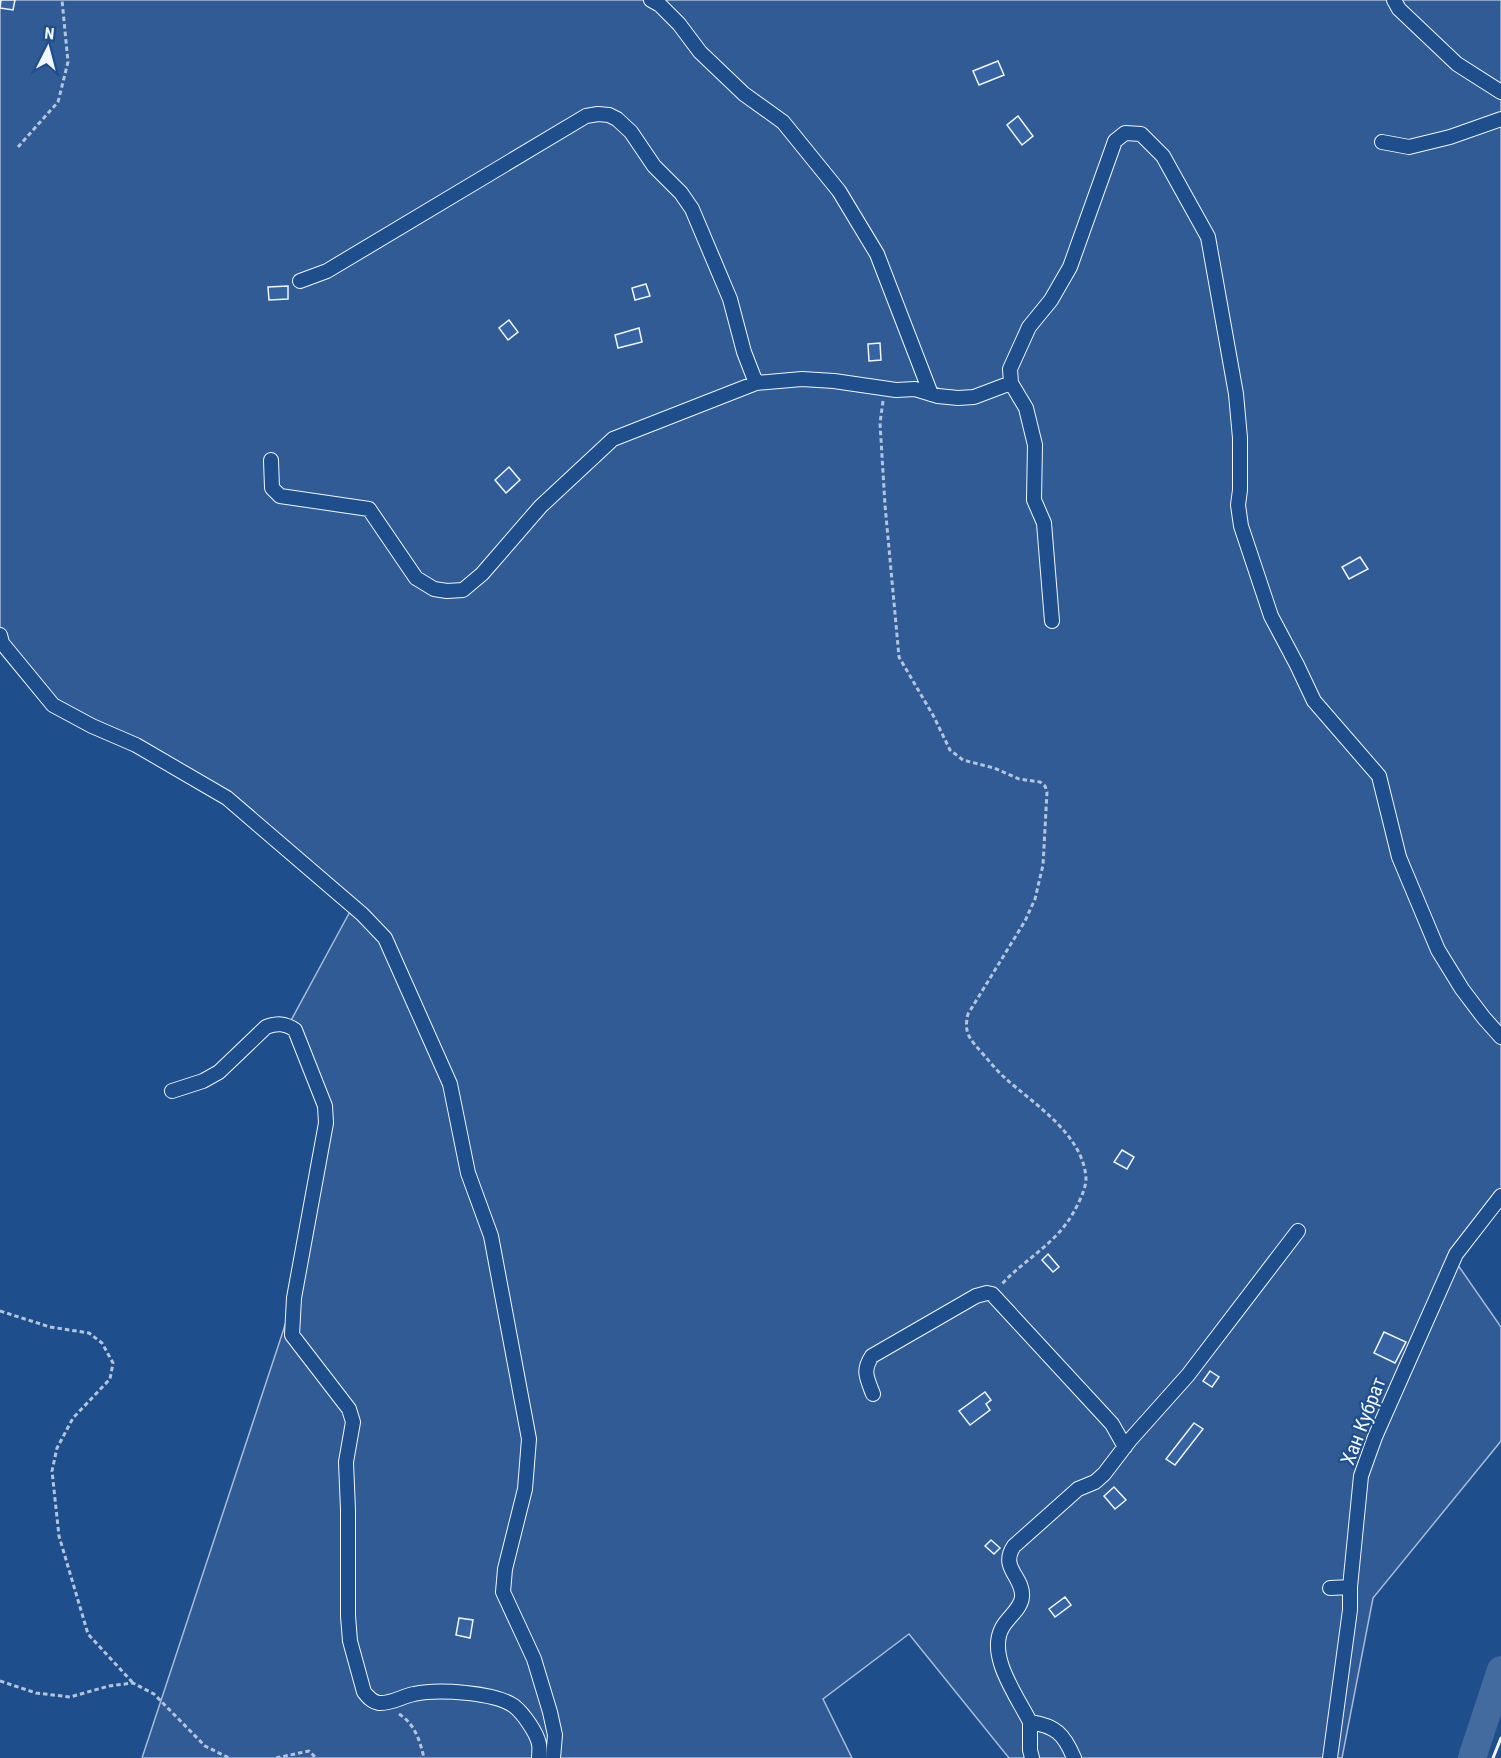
<svg xmlns="http://www.w3.org/2000/svg" width="1501" height="1758" viewBox="0 0 1501 1758" font-family="'Roboto Condensed',sans-serif">
<style>
.built{fill:#305b95;stroke:#a8bbd7;stroke-width:1.5}
.lines{fill:none;stroke-linecap:round;stroke-linejoin:round}
.river{stroke:#446ba0;stroke-width:28}
.building{fill:#3563a3;stroke:#f2f6ff;stroke-width:1.5}
.minor-casing{stroke:#f2f6ff;stroke-width:16}
.path{stroke:#b3c4dc;stroke-width:3;stroke-dasharray:4.5 3;stroke-linecap:butt}
.minor{stroke:#1f4e8c;stroke-width:14}
.wall{stroke:#f2f6ff;stroke-width:3}
.labels{text-anchor:middle;dominant-baseline:central;stroke-width:4.5;stroke-linejoin:round;paint-order:stroke}
.street-label{font-size:20px;fill:#f2f6ff;stroke:#1f4e8c}
</style>
<rect width="100%" height="100%" fill="#1f4e8c"/>
<path class="built" d="M0,0H1501V1200L1453,1258L1501,1327V1441L1373,1598L1342,1758H1009L909,1634L823,1699L852,1758H142L294,1298L326,1123L288,1026L353,906L227,798L53,705L0,635Z"/>
<g class="lines">
<path class="river" d="M1472,1758L1501,1670"/>
</g>
<path class="building" d="M1,0H15L13,10L0,8Z
M998,61L1004,75L979,85L973,71Z
M1018,116L1033,136L1022,145L1007,125Z
M646,284L650,296L635,300L632,288Z
M288,286V299L269,300L268,287Z
M509,320L518,332L508,340L499,328Z
M639,328L642,342L618,348L615,335Z
M880,343L881,360L869,361L868,344Z
M509,467L520,480L506,493L495,480Z
M1360,557L1368,569L1349,579L1342,567Z
M1122,1150L1134,1157L1127,1169L1114,1162Z
M1048,1254L1059,1267L1053,1272L1042,1260Z
M1384,1332L1406,1342L1395,1363L1374,1353Z
M1210,1371L1219,1377L1212,1387L1203,1381Z
M985,1392L991,1400L986,1404L990,1410L970,1425L959,1411Z
M1194,1423L1203,1429L1175,1465L1166,1459Z
M1114,1487L1126,1500L1115,1509L1104,1496Z
M991,1540L1000,1548L994,1554L985,1546Z
M1065,1597L1071,1605L1055,1617L1049,1609Z
M459,1618L473,1620L470,1638L456,1635Z"/>
<g class="lines">
<defs>
<path id="minor" d="M651,0L660,5L679,24L700,52L744,94L783,122L839,191L877,254L931,394
M1394,0L1399,9L1457,64L1501,92
M1382,142L1409,147L1450,137L1501,119
M300,281L327,271L586,116L598,114L609,115L617,119L631,132L654,166L681,193L692,209L730,299L744,352L756,383
M271,460L272,488L280,496L369,509L416,578L434,589L447,591L463,590L482,574L541,506L613,439L756,383L802,379L834,381L896,390L915,389L938,396L958,398L974,397L1011,383
M1052,621L1044,523L1034,500L1035,445L1026,408L1011,383L1010,369L1029,327L1051,300L1070,267L1115,141L1125,133L1141,134L1163,156L1208,237L1236,394L1240,438V490L1238,505L1241,526L1271,616L1297,665L1314,701L1379,776L1399,857L1438,950L1462,989L1484,1018L1501,1037
M0,635L2,643L53,705L92,726L136,745L227,798L362,914L385,938L450,1084L468,1173L491,1236L529,1439L525,1489L505,1569L503,1592L534,1659L550,1712L555,1735L553,1758
M172,1091L203,1081L219,1072L266,1027C277,1023 285,1023 295,1030L325,1106L326,1123L294,1298L292,1335L349,1409L353,1422L346,1462L348,1510V1616L350,1641L364,1692C368,1697 372,1702 379,1703C391,1704 403,1696 414,1694C438,1689 494,1692 514,1706C523,1713 537,1733 539,1744C540,1748 539,1754 539,1758
M873,1394C867,1378 862,1371 872,1356L976,1296L987,1293L992,1294L1112,1424L1125,1447
M1330,1588L1350,1587
M1030,1722C1017,1696 987,1656 1002,1628C1007,1618 1021,1609 1022,1597C1024,1577 999,1568 1014,1546L1078,1489L1095,1482L1104,1474L1130,1440L1188,1375L1298,1231
M1032,1758L1030,1750V1722C1056,1726 1064,1734 1074,1758
M1330,1758L1350,1610V1587L1361,1476L1375,1437L1456,1254L1501,1196"/>
</defs>
<use href="#minor" class="minor-casing"/>
<path class="path" d="M18,147L58,102L68,62L62,0
M883,401L880,423L885,505L899,657L934,717L950,750L963,760L994,768L1019,779L1040,782L1045,786L1047,792L1043,865L1035,899L1025,921L968,1014C963,1034 971,1040 983,1054C990,1062 997,1071 1005,1078C1034,1104 1084,1135 1086,1179C1086,1191 1073,1215 1066,1224C1048,1248 1021,1263 1002,1284
M0,1311L50,1327L89,1333L102,1343L113,1363L110,1379L73,1418L57,1448L52,1471L59,1536L88,1634L133,1683
M0,1681L36,1693L70,1697L109,1686L133,1683L154,1694L205,1746L229,1758
M399,1714C415,1724 420,1741 424,1758
M276,1758L309,1751L316,1758"/>
<use href="#minor" class="minor"/>
<path class="wall" d="M1493,1758L1501,1738"/>
</g>
<g class="labels">
<g class="street-label">
<text transform="translate(1363 1421) rotate(-69)">Хан Кубрат</text>
</g>
</g>
<g transform="translate(48 48) rotate(6)" stroke="#1f4e8c" stroke-width="4.5" paint-order="stroke">
<path d="M0-4.5L10 22L0 15L-10 22Z" fill="#f2f6ff"/>
<text y="-9" font-size="16" font-weight="bold" text-anchor="middle" fill="#f2f6ff">N</text>
</g>
</svg>
